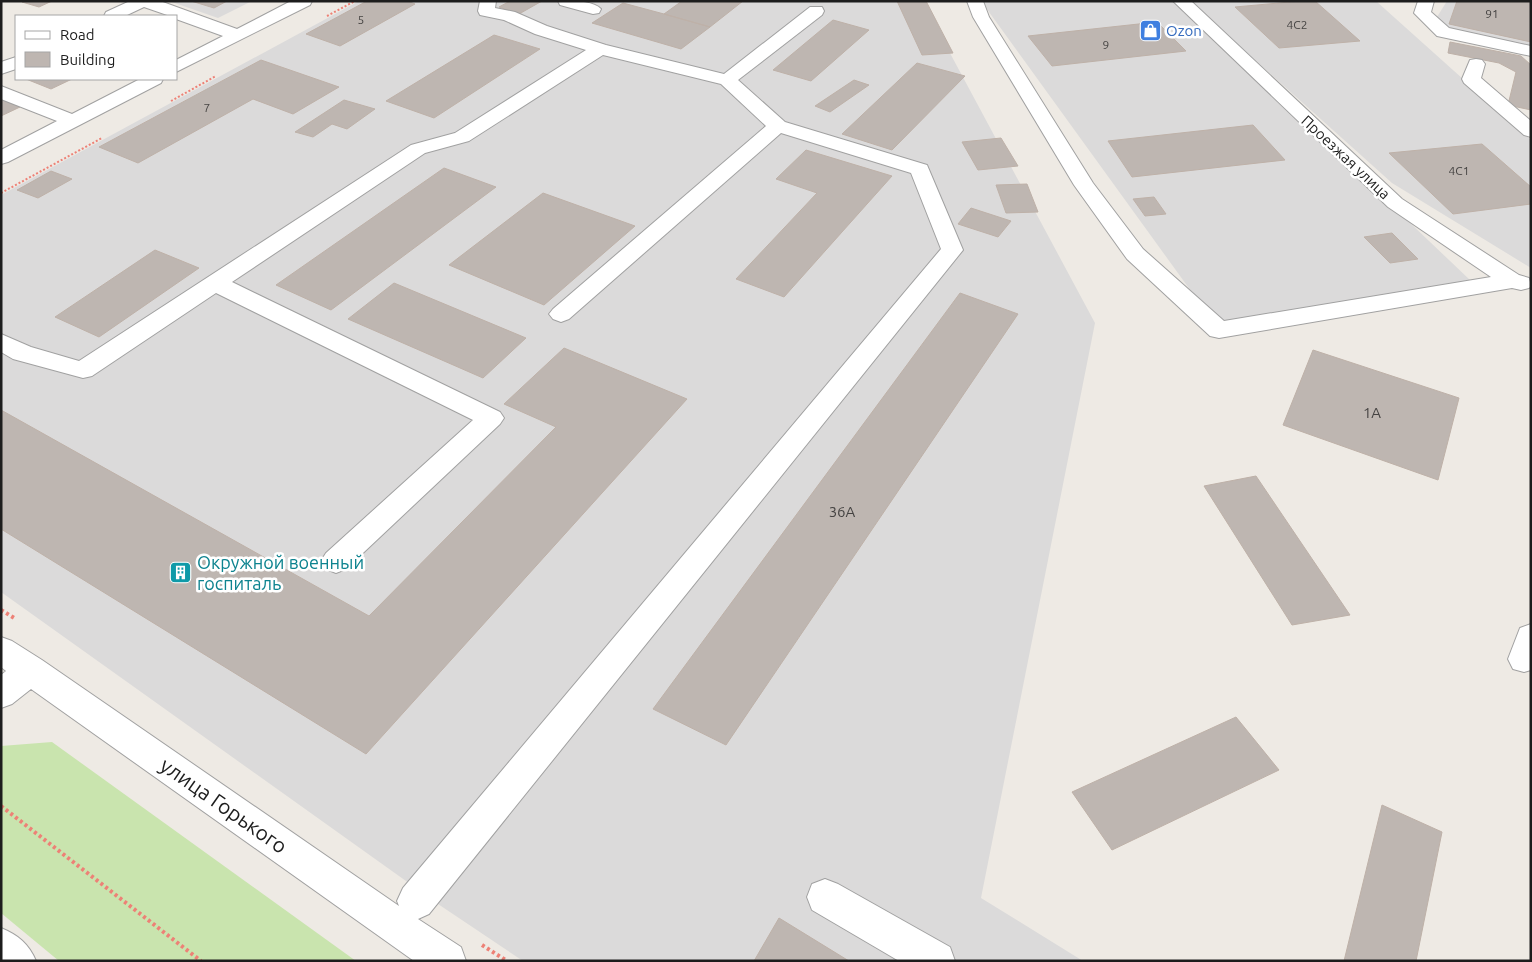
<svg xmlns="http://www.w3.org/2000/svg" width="1532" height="962" viewBox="0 0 1532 962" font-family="Ubuntu,sans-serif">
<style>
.residential{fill:#dbdada}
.grass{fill:#c9e4ae}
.building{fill:#beb6b1;stroke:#beb1a8}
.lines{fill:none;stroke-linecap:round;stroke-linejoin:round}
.minor-casing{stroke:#a1a1a1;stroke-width:2}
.path-far1{stroke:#ed8176;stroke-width:2;stroke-dasharray:2 2;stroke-linecap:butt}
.path{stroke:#ed8176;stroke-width:4;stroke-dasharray:3 3;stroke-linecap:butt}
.minor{fill:#fff;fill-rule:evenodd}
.labels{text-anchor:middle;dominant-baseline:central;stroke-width:5;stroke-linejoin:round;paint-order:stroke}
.far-number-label{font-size:12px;fill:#454342}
.far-shop-label{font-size:15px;fill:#366cbe;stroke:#fff;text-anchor:start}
.far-street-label{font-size:15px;fill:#1d1d1d;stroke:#fff}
.number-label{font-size:15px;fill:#454342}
.culture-label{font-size:18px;fill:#0d838f;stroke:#fff;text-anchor:start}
.near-street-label{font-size:21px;fill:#1d1d1d;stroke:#fff}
</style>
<rect width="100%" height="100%" fill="#eeeae4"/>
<path class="residential" d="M169,1H252L218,18Z
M359,1H922L1095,323L981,898L1083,961H523L441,906L1,592V195Z
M981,1H1177L1470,280L1217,327Z
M1189,1H1376L1531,140V268L1392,183Z
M1447,1H1531V47L1446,28L1437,17Z"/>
<path class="grass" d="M52,742L356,961H59L1,913V746Z"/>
<path class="building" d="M24,1H52L39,7L22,2Z
M191,1H227L214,8Z
M367,1H407L415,4L340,46L306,34Z
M510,1H542L519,14L499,7Z
M682,1H743L710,27L664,14Z
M897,1H926L953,53L922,55Z
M1301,1H1315L1360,41L1279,48L1235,7Z
M1457,1H1531V42L1449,24Z
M623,3L664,14L710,27L681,49L592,23Z
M833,20L869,30L811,81L773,70Z
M1157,22L1186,51L1052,66L1028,36Z
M494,35L540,49L434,118L386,101Z
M1450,42L1521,56L1531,65V110L1508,105L1516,72L1499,63L1448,53Z
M261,60L339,87L293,114L253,99L138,163L99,147Z
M917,63L965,76L892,150L842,134Z
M26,79H72L51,89Z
M854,80L869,85L830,112L815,106Z
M1,99L20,107L1,116Z
M344,100L375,109L347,129L332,124L313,137L295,132Z
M1253,125L1285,160L1132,177L1108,141Z
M1001,138L1018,166L978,170L962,142Z
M1482,144L1531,187V204L1453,214L1389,153Z
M806,150L892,176L784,297L736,279L817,193L776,179Z
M444,168L496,187L331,310L276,285Z
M51,171L72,179L38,198L17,190Z
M1027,184L1038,212L1006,213L996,185Z
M543,193L635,226L544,305L449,265Z
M1154,197L1166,214L1145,216L1133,199Z
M971,208L1011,221L998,237L958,224Z
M1392,233L1418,259L1390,263L1364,237Z
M155,250L199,268L99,337L55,317Z
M394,283L526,338L483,378L348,319Z
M960,293L1018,314L726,745L653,709Z
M564,348L687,399L366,754L1,529V410L369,616L556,427L504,404Z
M1313,350L1459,398L1438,480L1283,425Z
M1256,476L1350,615L1292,625L1204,486Z
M1236,717L1279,770L1112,850L1072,792Z
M1382,805L1442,832L1416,961H1344Z
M779,918L849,961H754Z"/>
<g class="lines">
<defs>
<path id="minor" d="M130,1H160L237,29L291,1H312L310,5L176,72V60L223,36L176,19V16H170L144,7L125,16H104L106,12Z
M480,1H496L495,8L515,12L547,26L606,45L724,74L810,7H822L824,11L822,15L738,80L785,122L927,165L963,250L429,914L418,919L461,947L466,961H414L31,689L12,704L1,708V675L6,671L1,667V637L12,641L42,660L399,906L397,901L403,888L941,249L911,173L781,133L569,319L561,322L553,319L549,314L553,309L766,126L721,84L603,55L469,141L425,153L232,282L500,412L504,418L500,424L346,569L336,573L326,569L321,561L326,553L473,420L216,293L92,376L83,378L13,359L1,352V334L31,347L79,361L411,145L455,133L586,50L535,34L504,20L480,15L478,11Z
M558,1C570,1 593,0 601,9L599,13L593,14L560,5Z
M967,1H983L989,17L1093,183L1143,249L1224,321L1491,277L1388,207L1173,1H1191L1402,199L1519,275L1529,278L1531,286L1529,288L1521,290L1512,288L1219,338L1210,336L1127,259L1074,185L973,17Z
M1418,1H1434L1431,12L1449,28L1531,46V56L1437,36L1414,13Z
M16,57V69L1,74V62Z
M1476,59L1482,60L1485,64L1481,78L1531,121V137L1524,135L1464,83L1462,79L1470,60Z
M140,79H163L161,83L8,162L1,164V150L57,121L1,99V86L72,114Z
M1531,624V670L1524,672L1513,669L1508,659L1520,628Z
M825,879L838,884L950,947L955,961H899L812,910L807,897L812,884Z
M1,928C18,935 29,944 36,961H1Z"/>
</defs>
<use href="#minor" class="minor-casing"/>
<path class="path-far1" d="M327,16L355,1
M171,101L216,76
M1,193L102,138"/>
<path class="path" d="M1,610L16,619
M1,806L201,961
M482,945L507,961"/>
<use href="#minor" class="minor"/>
</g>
<defs>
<symbol id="shop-square" viewBox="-11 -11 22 22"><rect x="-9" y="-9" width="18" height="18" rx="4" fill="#3f7fe0" stroke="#fff"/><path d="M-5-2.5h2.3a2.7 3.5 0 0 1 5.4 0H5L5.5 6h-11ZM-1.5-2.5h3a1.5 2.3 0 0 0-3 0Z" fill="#fff"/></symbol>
<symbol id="building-square" viewBox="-11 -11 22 22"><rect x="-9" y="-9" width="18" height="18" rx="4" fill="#0f9aa8" stroke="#fff"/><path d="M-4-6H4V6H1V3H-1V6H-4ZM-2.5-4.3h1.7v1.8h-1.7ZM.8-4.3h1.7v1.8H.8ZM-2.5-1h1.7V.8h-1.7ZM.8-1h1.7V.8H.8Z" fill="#fff"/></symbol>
</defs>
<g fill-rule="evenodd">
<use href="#shop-square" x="1138" y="18" width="25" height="25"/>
<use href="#building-square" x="168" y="560" width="25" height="25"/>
</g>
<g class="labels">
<g class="far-number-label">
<text x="1492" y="13">91</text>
<text x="361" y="19">5</text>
<text x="1297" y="24">4С2</text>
<text x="1106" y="44">9</text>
<text x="207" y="107">7</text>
<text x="1459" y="170">4С1</text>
</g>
<g class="far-shop-label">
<text x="1166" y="30">Ozon</text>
</g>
<g class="far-street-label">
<text transform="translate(1346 157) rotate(43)">Проезжая улица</text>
</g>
<g class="number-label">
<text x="1372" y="412">1А</text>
<text x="842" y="511">36А</text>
</g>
<g class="culture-label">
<text x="197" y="562">Окружной военный<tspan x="197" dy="21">госпиталь</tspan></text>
</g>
<g class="near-street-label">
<text transform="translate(224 805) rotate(35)">улица Горького</text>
</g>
</g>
<rect width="1532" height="962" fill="none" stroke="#1d1d1d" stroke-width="5"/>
<rect x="15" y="15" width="162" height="65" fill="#ffffff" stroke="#a5a5a5"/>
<rect x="25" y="31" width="25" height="8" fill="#ffffff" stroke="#a5a5a5"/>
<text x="60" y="40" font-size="15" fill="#1d1d1d">Road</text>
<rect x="25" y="52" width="25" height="15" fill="#beb6b1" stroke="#a5a5a5"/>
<text x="60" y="65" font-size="15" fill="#1d1d1d">Building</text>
</svg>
